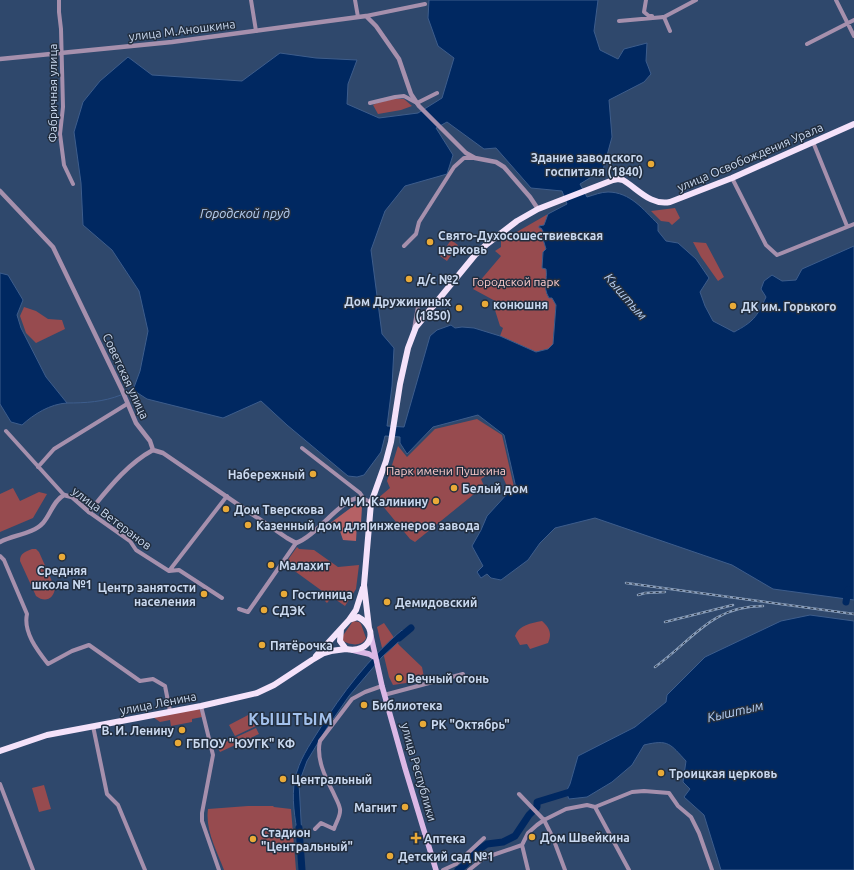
<svg xmlns="http://www.w3.org/2000/svg" width="854" height="870" viewBox="0 0 854 870" font-family="Ubuntu,sans-serif">
<style>
.green{fill:#974b4f}
.forest{fill:#b56165}
.water{fill:#002861;stroke:#3d5d8c;fill-rule:evenodd}
.lines{fill:none;stroke-linecap:round;stroke-linejoin:round}
.stream{stroke:#3d5d8c;stroke-width:1}
.river{stroke:#002861;stroke-width:7}
.minor{stroke:#a690ad;stroke-width:4}
.tertiary{stroke:#a690ad;stroke-width:4.5}
.secondary{stroke:#dbb8e6;stroke-width:5.5}
.primary{stroke:#f4e2fa;stroke-width:6}
.rail-casing{stroke:#8a9eba;stroke-width:2.5}
.rail{stroke:#222e3f;stroke-width:1;stroke-dasharray:3;stroke-linecap:butt}
.poi-dot{fill:#e9aa38;stroke:#222e3f;stroke-width:1.5}
.labels{text-anchor:middle;dominant-baseline:central;stroke-width:3;stroke-linejoin:round;paint-order:stroke}
.street-label{font-size:12px;fill:#cad9f0;stroke:#222e3f}
.poi-label{font-size:12px;font-weight:bold;fill:#cad9f0;stroke:#222e3f;text-anchor:start}
.park-label{font-size:12px;fill:#fccbcb;stroke:#222e3f}
.water-label{font-size:13px;font-style:italic;fill:#b7cff2;stroke:#222e3f}
.district-label{font-size:16px;font-weight:bold;letter-spacing:1px;fill:#a3c1ec;stroke:#222e3f}
</style>
<rect width="100%" height="100%" fill="#2f486c"/>
<path class="green" d="M393,99H404L412,106L401,110L378,114L373,105L377,103Z
M675,208L680,218L672,225L669,222L661,221L651,211Z
M548,214L544,226L541,225L539,228H541L543,231V239L546,249L543,252L542,267L546,269C548,280 542,286 549,298H552L556,305L553,344L548,349L536,352L500,336L503,328L500,326L494,307L497,302L473,289L501,256L495,251L501,247V241Z
M451,240L458,245L447,261L440,256Z
M693,242L706,243L724,277L718,281L701,257Z
M24,307L36,311L48,319L62,320L65,329L36,343L26,333L20,316Z
M477,419L502,435L514,487L509,491L499,468L481,479L484,486L415,542L410,539L377,499L390,488L387,481L398,446L407,457L435,429Z
M13,488L20,501L39,492L47,494L33,518L0,532V494Z
M297,547L299,549L314,550L338,567L359,565L356,589L345,606L332,597L327,603L325,601L329,596L285,564Z
M32,549H36L39,552L55,588C54,599 45,603 36,596L20,561C20,553 25,552 32,549Z
M353,621L359,622L361,624L366,638C362,647 350,645 343,641L342,637Z
M542,621C550,628 552,634 548,643L530,649L527,644L520,645L515,636C519,625 531,623 542,621Z
M384,623L399,645L422,667L424,677L406,683L393,685L389,677L377,627Z
M198,709L200,710L202,717L192,719V722L171,726L170,720L160,722L153,717Z
M250,714L256,726L235,736L229,725Z
M256,728L259,734L220,752L217,746Z
M44,785L51,809L39,812L32,788Z
M248,806H273L274,807L291,809L296,870H224C217,851 205,830 208,809Z"/>
<path class="forest" d="M356,504L362,507L361,523L357,524L356,541L343,540L340,531L329,524Z"/>
<path class="water" d="M429,0H598L594,31L600,50L618,59L624,49L647,43L646,61L651,74L644,82L609,100L612,137L603,170L580,184L587,197C594,195 601,192 608,192C630,192 644,210 658,224V231L666,241L678,243L696,259L709,278L700,292L705,306L713,321L734,332C753,322 757,317 766,297L761,289L764,281L772,275L782,281L796,280L802,269L854,246V600L773,589L732,565L595,518L555,528L540,543L528,560L501,580L491,578L487,574L481,578L477,572L483,566L472,546L481,530L487,516L508,493L516,488L504,435L478,415L433,427L407,454L400,443V437L385,436L381,452L364,475L357,477L348,476L287,425L261,401L223,418L147,399L133,390L140,371L148,331L139,291L112,250L83,225L81,183L74,132L83,102L100,81L128,57L152,75L242,81L280,53L316,58L357,60L348,84L347,104L379,118L418,113L442,98L454,58L438,46L428,18ZM447,122L484,149L496,148L531,188L562,191L567,204L548,214L544,225L539,226V228H541L543,231V239L546,249L543,252L542,268L546,269C548,280 542,286 549,298H552L556,305L553,344L548,349L536,352L500,336L474,328L462,327L455,328L451,325L437,330L430,336L404,427L387,426L392,386L394,348L382,334L371,250L385,211L405,186L447,174L453,155L436,128Z
M0,273L8,275L23,300L17,315L21,328L46,377L67,403C50,404 34,414 22,425L11,422L0,404Z
M810,615L854,621V870H721L704,815L684,797L690,789L683,782L686,761C670,744 669,739 644,745L632,765L612,782L587,797L569,799L566,792L570,784L578,756L635,727L666,702L667,695L705,657L781,621Z
M402,630L406,635L382,657L349,696L327,728L307,761L299,783L302,838L298,837C295,818 291,798 295,779C299,760 309,746 319,730C342,693 369,658 402,630Z"/>
<g class="lines">
<path class="stream" d="M126,393L133,390
M67,403C86,403 103,402 121,395"/>
<path class="river" d="M846,602L848,590
M399,638L411,628
M299,828L302,870
M458,870L465,865L477,851L487,844L503,842L515,836L529,815L537,807V802L573,791"/>
<path class="minor" d="M59,0V12L61,29L63,107L60,134L64,165L73,184
M251,0L256,31
M355,0L358,17
M646,0L644,12L649,16H652
M836,0L854,36
M366,16L425,4
M662,17H664L670,31
M619,21L664,17L696,0
M807,44L854,20
M370,103L395,97L404,96L417,103L437,93
M813,142L847,226
M732,178L766,245L777,255L854,224
M404,246L416,234L419,222L454,167L464,158H474
M414,329L418,306
M6,431L64,495
M302,448L360,493L364,499
M38,467L54,449L127,404
M89,512L130,541L136,550L169,571L179,570L222,598
M0,556L4,560L27,614C23,632 37,650 48,664L72,651L89,645L140,681L153,679L165,686L170,711
M169,571L227,496
M239,609L248,612L296,543
M384,695L463,674
M201,706L213,755L202,813V821L219,870
M93,726L107,794L118,805L145,870
M0,784L33,870
M519,794L544,820L553,838L565,870
M595,807L629,870
M315,829L321,823L334,829C336,822 341,816 340,809C339,803 335,797 333,792C325,777 316,758 320,741L352,699L365,692L382,686
M522,845L528,870
M443,870L456,864L484,838
M469,870L484,858L522,845L528,833L537,825L544,820L566,809L587,805L595,807L632,792L644,791L669,793L678,806L691,817L699,833L712,870"/>
<path class="tertiary" d="M0,59L172,42L366,16L376,26L399,59L411,94L419,106L466,153L475,158L496,162L504,167L530,197L538,209
M0,191L53,247L122,390L136,423L150,441L153,450
M153,450L163,453L287,538L296,543C317,536 340,499 359,498C364,498 367,501 371,503
M0,542C13,535 33,534 43,523C51,514 53,501 64,495L72,497L89,512C108,489 127,464 153,450"/>
<path class="secondary" d="M371,636L382,686L405,768L436,870
M352,650L369,654L374,657"/>
<path class="primary" d="M349,620L356,610L363,588
M369,628L364,585L371,503L386,461L391,442L400,384L408,348L416,327L475,255L487,244L517,221L538,209L613,180L618,179L623,180C638,189 651,206 670,202L732,178L854,124
M316,656L349,620L358,617C380,629 371,654 346,649L340,641L341,629
M0,751L47,735L201,706L257,693L274,685L312,660L324,653L331,651L346,649"/>
<defs>
<path id="rail" d="M626,583L854,614
M638,595L645,593L665,592
M665,622L733,605
M655,667C693,640 711,606 763,606"/>
</defs>
<use href="#rail" class="rail-casing"/>
<use href="#rail" class="rail"/>
</g>
<g class="poi-dot">
<circle cx="651" cy="164" r="4"/>
<circle cx="430" cy="242" r="4"/>
<circle cx="409" cy="279" r="4"/>
<circle cx="485" cy="304" r="4"/>
<circle cx="733" cy="306" r="4"/>
<circle cx="459" cy="308" r="4"/>
<circle cx="313" cy="474" r="4"/>
<circle cx="454" cy="488" r="4"/>
<circle cx="436" cy="501" r="4"/>
<circle cx="226" cy="509" r="4"/>
<circle cx="248" cy="525" r="4"/>
<circle cx="62" cy="557" r="4"/>
<circle cx="271" cy="565" r="4"/>
<circle cx="204" cy="594" r="4"/>
<circle cx="284" cy="594" r="4"/>
<circle cx="387" cy="602" r="4"/>
<circle cx="264" cy="610" r="4"/>
<circle cx="262" cy="645" r="4"/>
<circle cx="399" cy="678" r="4"/>
<circle cx="364" cy="705" r="4"/>
<circle cx="423" cy="724" r="4"/>
<circle cx="182" cy="730" r="4"/>
<circle cx="178" cy="743" r="4"/>
<circle cx="661" cy="773" r="4"/>
<circle cx="283" cy="779" r="4"/>
<circle cx="405" cy="807" r="4"/>
<circle cx="532" cy="837" r="4"/>
<path d="M414 832h4v4h4v4h-4v4h-4v-4h-4v-4h4z"/>
<circle cx="253" cy="839" r="4"/>
<circle cx="390" cy="856" r="4"/>
</g>
<g class="labels">
<g class="street-label">
<text transform="translate(182 30) rotate(-7)">улица М.Аношкина</text>
<text transform="translate(52 93) rotate(-90)">Фабричная улица</text>
<text transform="translate(750 157) rotate(-23)">улица Освобождения Урала</text>
<text transform="translate(126 376) rotate(65)">Советская улица</text>
<text transform="translate(112 518) rotate(37)">улица Ветеранов</text>
<text transform="translate(158 703) rotate(-11)">улица Ленина</text>
<text transform="translate(419 772) rotate(74)">улица Республики</text>
</g>
<g class="poi-label">
<text x="643" y="157" text-anchor="end">Здание заводского<tspan x="643" dy="14">госпиталя (1840)</tspan></text>
<text x="438" y="235">Свято-Духосошествиевская<tspan x="438" dy="14">церковь</tspan></text>
<text x="417" y="279">д/с №2</text>
<text x="451" y="301" text-anchor="end">Дом Дружининых<tspan x="451" dy="14">(1850)</tspan></text>
<text x="493" y="304">конюшня</text>
<text x="741" y="306">ДК им. Горького</text>
<text x="305" y="474" text-anchor="end">Набережный</text>
<text x="462" y="488">Белый дом</text>
<text x="428" y="501" text-anchor="end">М. И. Калинину</text>
<text x="234" y="509">Дом Тверскова</text>
<text x="256" y="525">Казенный дом для инженеров завода</text>
<text x="279" y="565">Малахит</text>
<text x="62" y="570" text-anchor="middle">Средняя<tspan x="62" dy="14">школа №1</tspan></text>
<text x="196" y="587" text-anchor="end">Центр занятости<tspan x="196" dy="14">населения</tspan></text>
<text x="292" y="594">Гостиница</text>
<text x="395" y="602">Демидовский</text>
<text x="272" y="610">СДЭК</text>
<text x="270" y="645">Пятёрочка</text>
<text x="407" y="678">Вечный огонь</text>
<text x="372" y="705">Библиотека</text>
<text x="431" y="724">РК "Октябрь"</text>
<text x="174" y="730" text-anchor="end">В. И. Ленину</text>
<text x="186" y="743">ГБПОУ "ЮУГК" КФ</text>
<text x="669" y="773">Троицкая церковь</text>
<text x="291" y="779">Центральный</text>
<text x="397" y="807" text-anchor="end">Магнит</text>
<text x="261" y="832">Стадион<tspan x="261" dy="14">"Центральный"</tspan></text>
<text x="540" y="837">Дом Швейкина</text>
<text x="424" y="838">Аптека</text>
<text x="398" y="856">Детский сад №1</text>
</g>
<g class="park-label">
<text x="516" y="281">Городской парк</text>
<text x="446" y="470">Парк имени Пушкина</text>
</g>
<g class="water-label">
<text x="245" y="213">Городской пруд</text>
<text transform="translate(626 296) rotate(49)">Кыштым</text>
<text transform="translate(735 711) rotate(-13)">Кыштым</text>
</g>
<g class="district-label">
<text x="291" y="719">КЫШТЫМ</text>
</g>
</g>
</svg>
